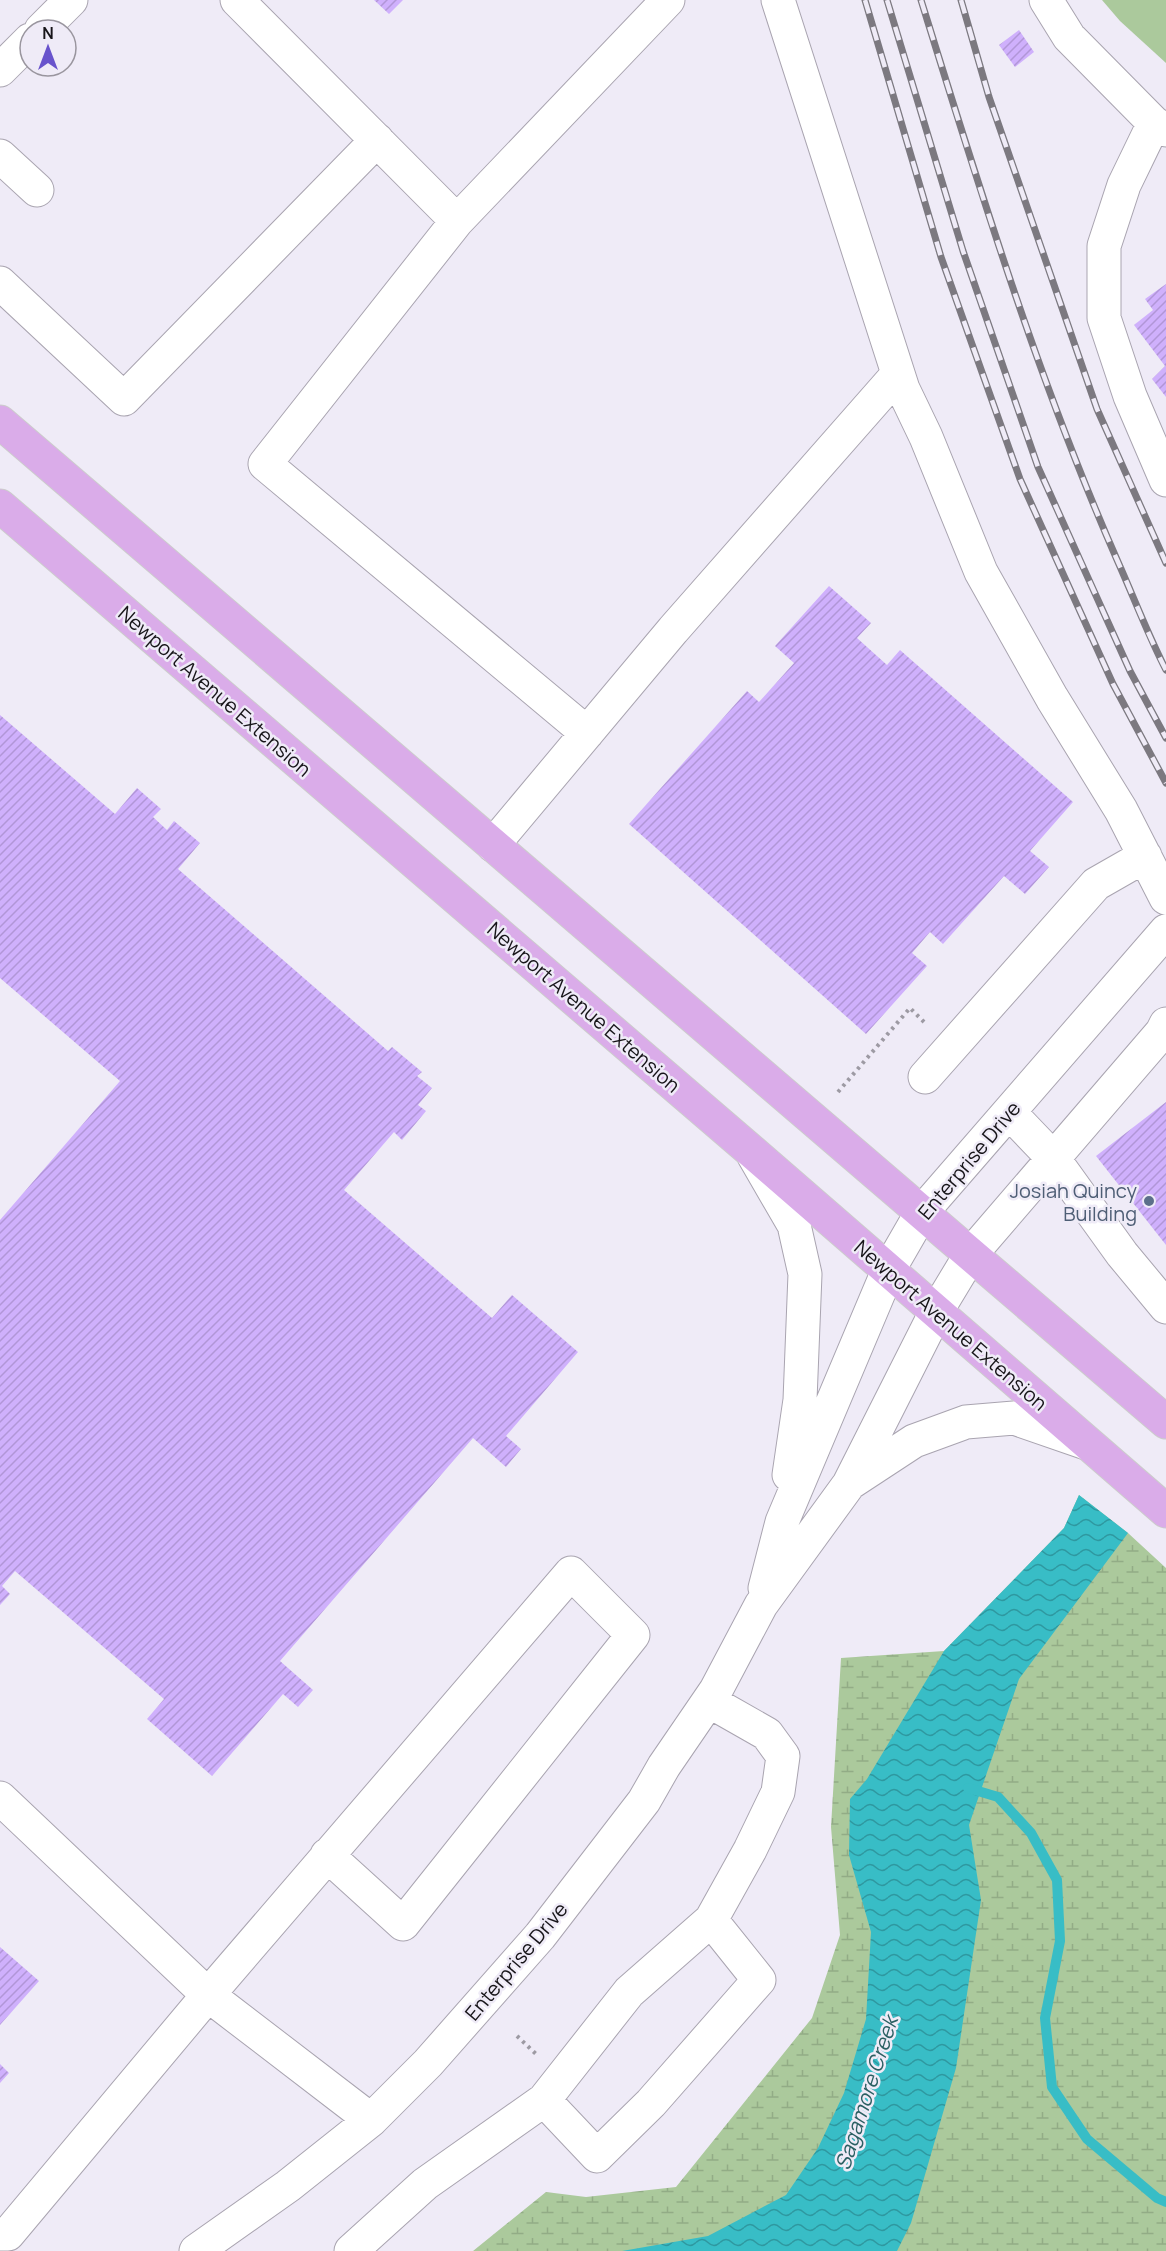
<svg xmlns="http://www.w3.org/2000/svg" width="1166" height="2251" viewBox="0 0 1166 2251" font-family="Manrope,sans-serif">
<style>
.green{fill:#abc99c}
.wetland{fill:url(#wetland-marsh)}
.water{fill:url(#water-waves)}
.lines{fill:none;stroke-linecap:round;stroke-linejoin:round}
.stream{stroke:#38bdc6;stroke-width:10}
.building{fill:url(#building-hatch)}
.minor-casing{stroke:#a9a4b0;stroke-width:35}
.major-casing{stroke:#ccc;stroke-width:35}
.path{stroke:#9d9aa3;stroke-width:4;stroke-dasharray:3 4.5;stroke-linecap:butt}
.minor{stroke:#fff;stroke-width:33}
.major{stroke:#daace9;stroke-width:33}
.rail-casing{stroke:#7c7980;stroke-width:7}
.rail{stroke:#efebf7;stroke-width:4.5;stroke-dasharray:14;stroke-linecap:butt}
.service-dot{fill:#5c6f8a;stroke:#efebf7;stroke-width:2}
.labels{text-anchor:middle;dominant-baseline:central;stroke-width:5;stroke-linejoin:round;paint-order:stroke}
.street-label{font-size:20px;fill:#171519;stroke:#efebf7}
.service-label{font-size:20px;fill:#4e5e75;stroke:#efebf7;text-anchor:end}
.water-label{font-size:21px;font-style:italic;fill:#2b6063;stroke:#efebf7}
</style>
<defs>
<pattern id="wetland-marsh" width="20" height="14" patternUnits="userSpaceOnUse" patternTransform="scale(1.5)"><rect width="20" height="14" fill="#abc99c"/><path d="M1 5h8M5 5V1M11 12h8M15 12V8" fill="none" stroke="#92ac86"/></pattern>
<pattern id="water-waves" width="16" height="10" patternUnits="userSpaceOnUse" patternTransform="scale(1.5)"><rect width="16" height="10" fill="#38bdc6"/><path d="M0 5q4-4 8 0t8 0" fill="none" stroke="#2e98a0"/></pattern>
<pattern id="building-hatch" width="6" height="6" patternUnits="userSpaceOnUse" patternTransform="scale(1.5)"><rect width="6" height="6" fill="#cfb0fc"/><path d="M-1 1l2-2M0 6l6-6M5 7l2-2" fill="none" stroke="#b196d7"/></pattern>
</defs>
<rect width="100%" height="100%" fill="#efebf7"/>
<path class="green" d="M1102,0H1166V63L1120,21Z"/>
<path class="wetland" d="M1079,1495L1128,1533L1166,1568V2251H473L546,2192L586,2197L676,2187L812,2018L840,1935L831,1827L841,1658L944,1651L1064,1528Z"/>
<path class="water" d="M1079,1495L1128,1533L1019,1679L969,1825L981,1900L956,2068L911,2223L897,2251H622L708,2236L786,2195L818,2148L844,2093L866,2019L871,1932L849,1855L850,1799L867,1779L944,1651L1064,1528Z"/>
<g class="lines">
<path class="stream" d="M968,1788L998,1797L1031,1833L1057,1880L1060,1941L1045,2018L1052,2087L1087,2139L1157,2198L1166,2202"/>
</g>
<path class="building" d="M374,0H403L389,14Z
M1019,30L1034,52L1015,67L999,45Z
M1166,284V397L1152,379L1165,366L1134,325L1153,310L1145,299Z
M829,586L871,623L857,638L887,665L900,650L1073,802L1030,851L1049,867L1025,894L1004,876L943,944L930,932L912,953L927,966L866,1034L629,824L747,691L759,702L794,663L775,646Z
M0,715L115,814L137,788L161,809L153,817L167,830L174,821L200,843L178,869L388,1051L392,1047L422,1072L417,1076L432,1088L418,1105L426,1111L402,1140L394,1132L344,1190L492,1318L512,1295L578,1352L506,1436L521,1449L506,1467L473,1438L280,1661L313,1690L298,1707L283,1694L212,1776L147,1719L164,1699L15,1571L2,1586L10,1594L0,1605V1220L120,1081L0,978Z
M1166,1102V1245L1096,1156Z
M0,1947L39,1981L0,2025Z
M0,2064L9,2073L0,2083Z"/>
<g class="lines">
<defs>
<path id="minor" d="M237,0L457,221L668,0
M778,0L903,389L926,437L981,572L1052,698L1121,810L1166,898
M1046,0L1069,37L1154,123L1166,130
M41,30L71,0
M0,70L30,40
M1154,123L1124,185L1104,246V318L1130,396L1166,480
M0,156L37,190
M457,221L265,464L587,733
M0,283L124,399L377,140
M493,845L673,630L898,374
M925,1077L1096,884L1145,856
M1009,1112L1053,1158L1122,1254L1166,1307
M754,1156L794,1225L805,1274L800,1400L789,1475
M850,1483L914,1441L966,1422L1014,1418L1086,1443
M765,1588L782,1522L888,1271L922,1212L1166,931
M0,1798L208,1995L8,2234H0
M327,1855L403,1924L633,1635L571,1573L208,1995L371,2120
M544,2100L629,1992L711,1920
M196,2251L288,2186L371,2120L428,2063L540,1936L644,1801L664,1766L716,1690L761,1605L849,1484L936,1312L971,1254L1162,1032L1166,1024
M351,2251L425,2184L544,2100L597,2156L651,2103L759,1980L711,1920L750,1850L778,1792L783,1756L767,1734L709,1701"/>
<path id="major" d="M0,422L1166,1422
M0,506L750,1150L1166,1511"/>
</defs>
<use href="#minor" class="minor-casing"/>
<use href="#major" class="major-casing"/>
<path class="path" d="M838,1092L910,1008L924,1022
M517,2036L536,2054"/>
<use href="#minor" class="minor"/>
<use href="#major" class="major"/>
<defs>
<path id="rail" d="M865,0L941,257L1020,479L1113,684L1166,783
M887,0L963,251L1038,467L1130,671L1166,738
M921,0C980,190 1038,380 1118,562C1134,598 1148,635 1166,670
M961,0L989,97L1097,409L1166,563"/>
</defs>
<use href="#rail" class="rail-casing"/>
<use href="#rail" class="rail"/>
</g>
<circle class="service-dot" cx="1149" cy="1201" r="6"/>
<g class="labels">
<g class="street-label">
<text transform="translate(215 691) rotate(41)">Newport Avenue Extension</text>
<text transform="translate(584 1007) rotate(41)">Newport Avenue Extension</text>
<text transform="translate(969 1160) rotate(-50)">Enterprise Drive</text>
<text transform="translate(951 1325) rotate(41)">Newport Avenue Extension</text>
<text transform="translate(516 1961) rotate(-50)">Enterprise Drive</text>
</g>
<g class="service-label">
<text x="1137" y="1190">Josiah Quincy<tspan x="1137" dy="23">Building</tspan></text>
</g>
<g class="water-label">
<text transform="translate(866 2093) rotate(-72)">Sagamore Creek</text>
</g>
</g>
<g transform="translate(48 48)"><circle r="28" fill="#efebf7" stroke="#99959e" stroke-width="1.5"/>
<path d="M0-4.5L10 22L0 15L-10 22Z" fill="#6853cc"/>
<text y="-9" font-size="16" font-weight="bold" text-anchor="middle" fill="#171519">N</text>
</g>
</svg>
